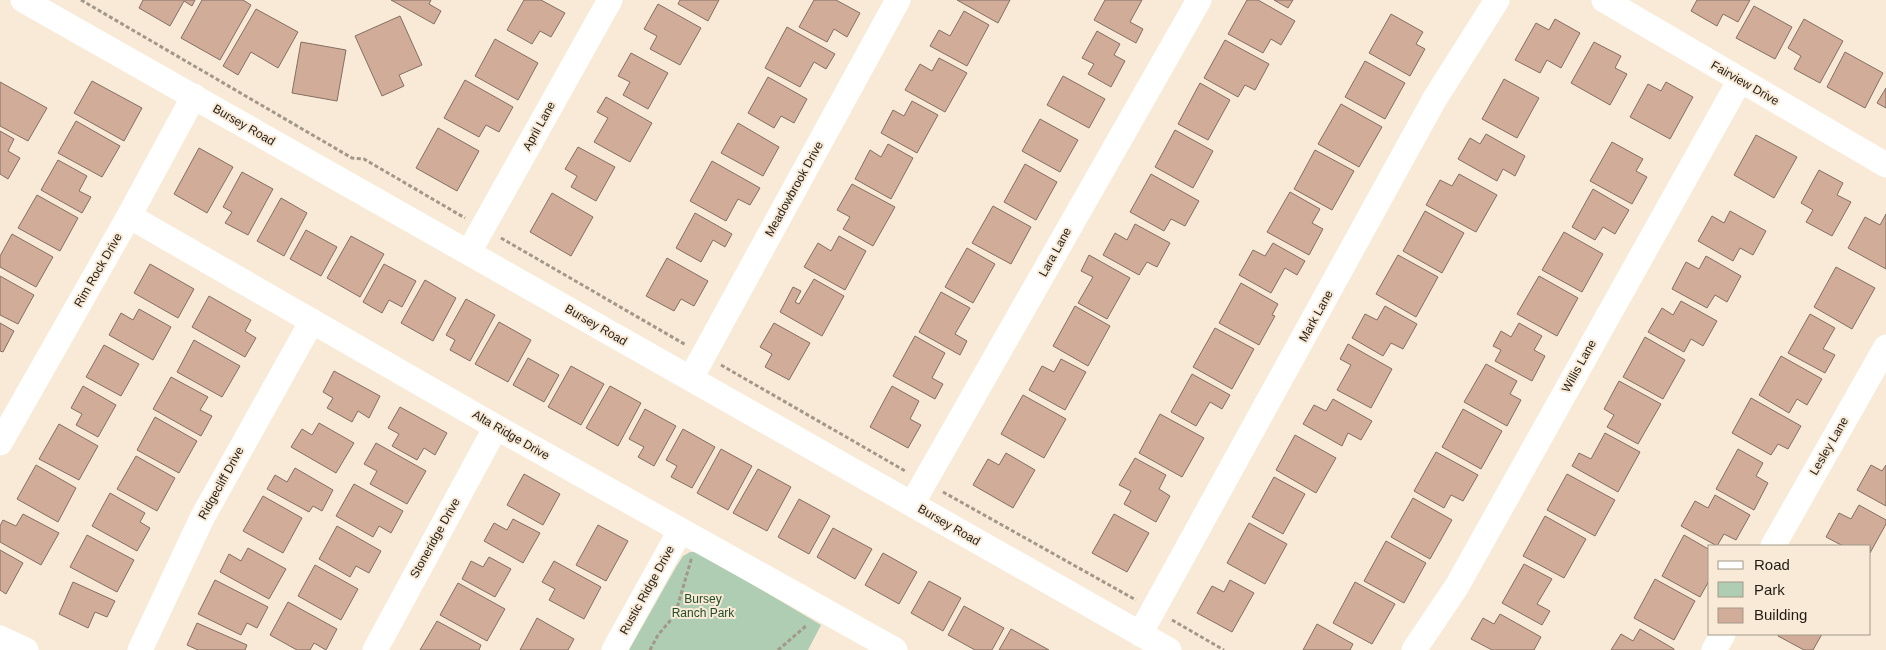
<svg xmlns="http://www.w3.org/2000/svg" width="1886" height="650" viewBox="0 0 1886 650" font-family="Arial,sans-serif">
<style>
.green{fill:#afcdb2}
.building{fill:#d1ac98;stroke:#846f64}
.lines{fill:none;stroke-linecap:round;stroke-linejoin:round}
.path{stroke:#a29889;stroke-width:3;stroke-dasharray:4 2.5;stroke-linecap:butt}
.minor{stroke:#fff;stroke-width:25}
.labels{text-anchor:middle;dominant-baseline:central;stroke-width:4;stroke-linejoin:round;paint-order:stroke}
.street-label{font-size:12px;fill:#211c15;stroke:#f8ead6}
.park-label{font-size:12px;fill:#204e28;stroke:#f8ead6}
</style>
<rect width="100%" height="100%" fill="#f8ead6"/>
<path class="green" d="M690,552H696L713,561L821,625L808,650H629L676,567L683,556Z"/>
<path class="building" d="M143,0H195L192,6L184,1L170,26L139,8Z
M202,0H243L251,5L220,60L181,38Z
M391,0H431L429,4L441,11L434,24Z
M524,0H541L565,13L551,37L540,31L532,44L507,30Z
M680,0H719L708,21L678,4Z
M814,0H836L860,13L847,37L834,29L827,42L799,27Z
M957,0H1010L998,23Z
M1105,0H1142L1130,22L1143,29L1136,43L1094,20Z
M1247,0H1258L1295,21L1281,45L1271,39L1263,53L1228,34Z
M1274,0H1293L1288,8Z
M1697,0H1750L1738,22L1723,14L1717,26L1691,11Z
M658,4L701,28L680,65L650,49L657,36L644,29Z
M1754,6L1792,27L1775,59L1736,38Z
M256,9L298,32L278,68L251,52L238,75L223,66Z
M964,11L989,25L967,66L930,46L939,30L950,36Z
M1391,14L1423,32L1416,44L1425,49L1410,76L1369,53Z
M400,16L422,65L399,75L404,86L382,96L355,36Z
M1555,19L1580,33L1561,68L1547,60L1540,73L1515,60L1536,23L1549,30Z
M1804,19L1843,41L1820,83L1794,69L1801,56L1788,48Z
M787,27L835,54L826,69L814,62L800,87L765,68Z
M1097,31L1120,44L1114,55L1125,61L1111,87L1088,74L1094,64L1082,58Z
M495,39L538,63L518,100L475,76Z
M1225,40L1269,64L1255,90L1245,85L1238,97L1204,78Z
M301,42L346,50L337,101L292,93Z
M1594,42L1621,56L1615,68L1627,74L1610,105L1571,83Z
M1845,52L1883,73L1865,108L1827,87Z
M631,53L668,73L648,109L623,95L630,82L618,76Z
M939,58L967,73L945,112L905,90L920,64L932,71Z
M1365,61L1405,83L1385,119L1345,97Z
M1063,76L1105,99L1089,128L1047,105Z
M768,77L807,99L794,123L781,116L774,128L748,113Z
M1504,79L1539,98L1517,138L1482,119Z
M465,80L513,107L499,132L486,125L479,137L444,118Z
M92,81L142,108L124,141L74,113Z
M0,82L47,108L28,141L0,126Z
M1666,82L1693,97L1670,139L1630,117L1648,84L1661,91Z
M1200,83L1230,100L1208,140L1178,124Z
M1886,88V108L1877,103Z
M606,97L652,123L630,162L594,142L608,118L597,112Z
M912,101L938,115L917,153L881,133L893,110L904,116Z
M1341,104L1382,127L1359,167L1318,144Z
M1040,119L1078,140L1060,172L1022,151Z
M76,121L120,146L102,177L58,153Z
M738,123L779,147L763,176L721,153Z
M438,128L479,151L457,191L416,168Z
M1175,130L1213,151L1193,188L1155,167Z
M0,131L14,139L8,151L20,158L8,179L0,174Z
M1486,134L1525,156L1515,176L1503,169L1497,181L1458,159L1470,138L1480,144Z
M1756,135L1797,157L1774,198L1734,175Z
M1612,142L1643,159L1636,171L1647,177L1632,204L1590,181Z
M888,144L913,158L891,199L855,179L870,150L881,157Z
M578,147L615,167L596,201L571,187L577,176L565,169Z
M199,148L233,167L207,213L174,194Z
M1315,150L1354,171L1332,210L1294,189Z
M58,160L87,176L79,191L91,197L82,213L41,190Z
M712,161L760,188L750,205L738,199L726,221L690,201Z
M1025,164L1057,182L1036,220L1004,202Z
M1819,170L1843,183L1837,195L1851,202L1832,236L1806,222L1813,210L1801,203Z
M242,172L273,189L248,235L225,223L232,212L223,207Z
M1151,174L1199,201L1185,226L1171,219L1164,231L1130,212Z
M1459,174L1497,195L1476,232L1426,205L1440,180L1452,186Z
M852,184L895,207L873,246L843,229L850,217L837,210Z
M1593,189L1629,210L1615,234L1603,227L1595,240L1572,227Z
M1290,192L1320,209L1312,223L1323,229L1309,255L1267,232Z
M552,193L593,217L571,256L530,232Z
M37,195L78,218L60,251L18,228Z
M281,198L307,213L284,256L257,241Z
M993,206L1031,227L1011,264L972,243Z
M1425,211L1464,233L1442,273L1403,251Z
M1730,211L1766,231L1753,255L1740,248L1733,261L1698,241L1712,216L1724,223Z
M695,213L732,234L725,247L713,240L701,262L676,248Z
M1886,214V269L1848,248L1865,217L1880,225Z
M1135,224L1170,243L1157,267L1147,262L1139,275L1103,255L1115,233L1127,240Z
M306,230L337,247L321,276L290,259Z
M1564,232L1603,254L1582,292L1542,270Z
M12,234L53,257L36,287L0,267V256Z
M351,236L384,254L360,297L327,278Z
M839,236L866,251L845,290L804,267L818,243L831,251Z
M1273,243L1305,261L1297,275L1285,268L1271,293L1239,275L1253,250L1265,256Z
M967,248L995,264L973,303L945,287Z
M1089,255L1130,278L1107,319L1078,303L1093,277L1081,271Z
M1398,255L1438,277L1416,317L1376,294Z
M1706,256L1741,276L1727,302L1715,295L1707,308L1672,289L1686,262L1699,269Z
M667,258L708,281L694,306L681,299L674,311L646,296Z
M150,264L194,289L178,318L134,293Z
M384,264L416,281L402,307L389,300L382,313L363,302Z
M1836,267L1875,288L1852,329L1814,307Z
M0,276L34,295L18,324L0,315Z
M1539,276L1578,298L1557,336L1517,314Z
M814,279L844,296L822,336L780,312L793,287L801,291L795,302L799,304Z
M425,280L456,298L433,341L401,323Z
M1241,283L1278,304L1272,315L1275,316L1259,345L1219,323Z
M941,292L970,308L955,334L967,341L960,355L919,332Z
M209,296L251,320L245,331L256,338L245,357L192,327Z
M466,299L495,315L470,361L450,350L455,340L446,335Z
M1681,301L1717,321L1703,346L1691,339L1684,352L1648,332L1662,308L1673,315Z
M1075,306L1110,326L1088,366L1053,346Z
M1385,306L1417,324L1403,349L1391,343L1383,356L1352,338L1365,314L1377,320Z
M139,309L171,327L153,360L109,335L121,313L133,320Z
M1810,314L1835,328L1823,349L1835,355L1825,373L1788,353Z
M499,322L531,340L508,382L475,364Z
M0,323L14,331L3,352L0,351Z
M774,323L810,343L789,380L765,367L772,354L760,347Z
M1519,323L1542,336L1534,350L1545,356L1532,381L1495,361L1501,350L1493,346L1501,331L1511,337Z
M1215,328L1254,349L1232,389L1193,367Z
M915,336L945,353L932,378L943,384L935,399L893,376Z
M1645,337L1685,360L1663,399L1623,377Z
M194,340L240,366L222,397L177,372Z
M1348,344L1392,369L1371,408L1337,390L1351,365L1340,359Z
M104,345L139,364L121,396L86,377Z
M1781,356L1822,379L1807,405L1797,399L1789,413L1759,395Z
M528,358L559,375L544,402L513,385Z
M1061,359L1086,372L1065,410L1029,390L1042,366L1054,372Z
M1486,364L1517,381L1510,394L1521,400L1507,426L1464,402Z
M571,366L604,384L581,425L548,407Z
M334,371L380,396L369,418L358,411L352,422L327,408L333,398L323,392Z
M1192,374L1230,395L1222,409L1210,402L1196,426L1171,412Z
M171,377L208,397L200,410L212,416L201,436L153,409Z
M1619,381L1661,404L1638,444L1607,427L1614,415L1604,409Z
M83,386L116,405L98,437L76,425L82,414L71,408Z
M610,386L641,403L618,446L586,428Z
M892,386L919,401L910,419L921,425L908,448L870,427Z
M1023,395L1066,419L1044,458L1001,434Z
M1751,398L1801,426L1788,449L1778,444L1771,455L1732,433Z
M1333,399L1372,421L1361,440L1348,433L1342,446L1303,424L1314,405L1326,411Z
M400,407L447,433L435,455L424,448L417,460L392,446L399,434L388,428Z
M645,409L676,426L654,466L638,457L644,447L629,439Z
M1463,409L1502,431L1481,469L1442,447Z
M1160,414L1204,438L1182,477L1139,453Z
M155,417L197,441L179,473L137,450Z
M319,423L354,443L336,473L291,447L302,429L312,435Z
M59,424L98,446L79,480L39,459Z
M683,429L715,447L692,488L671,477L677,466L666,460Z
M1605,433L1640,452L1618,492L1572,466L1579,453L1591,459Z
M1295,435L1336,458L1316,493L1276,470Z
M376,443L426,471L407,504L370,484L377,471L364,464Z
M721,449L752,466L728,510L697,493Z
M1738,449L1763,463L1756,476L1768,483L1754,510L1716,489Z
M1436,452L1478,475L1463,501L1451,495L1444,508L1414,491Z
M1006,453L1035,470L1013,508L973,485L988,459L999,465Z
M136,456L175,478L157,511L117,489Z
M1135,458L1166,475L1159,489L1170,496L1156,522L1124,504L1131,491L1119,485Z
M36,465L76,488L58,522L17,499Z
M1871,465L1882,471L1886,465V506L1857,490Z
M295,468L333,490L322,511L313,506L309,512L267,489L275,475L287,482Z
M758,469L791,487L767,531L733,513Z
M524,474L560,494L543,525L507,505Z
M1567,474L1615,500L1595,536L1547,510Z
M1274,477L1305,494L1283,534L1252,517Z
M354,484L403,511L391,533L379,526L373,537L336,516Z
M110,493L145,513L140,522L150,528L137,551L92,526Z
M1715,495L1750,515L1736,540L1724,534L1717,546L1681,526L1695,501L1708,508Z
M263,496L302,518L283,553L243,531Z
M1413,498L1452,520L1430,559L1391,537Z
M799,499L830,516L809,554L778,537Z
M1859,505L1886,520V524L1870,553V546H1843L1826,537L1839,513L1851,519Z
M23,514L59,533L41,565L0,542V526L3,520L16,526Z
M1114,514L1149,533L1127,572L1092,553Z
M1545,516L1586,539L1564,578L1523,556Z
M513,519L540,533L523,563L484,541L494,523L507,530Z
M1249,523L1287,544L1265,584L1227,563Z
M598,525L628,541L606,581L576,565Z
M337,526L381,551L369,573L356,566L350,577L319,559Z
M833,528L872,549L855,579L817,557Z
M87,535L134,560L117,592L70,567Z
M1684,535L1710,550V579L1700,597L1662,576Z
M1386,541L1426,563L1404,603L1364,581Z
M248,548L286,569L269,599L220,572L229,554L241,561Z
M0,550L23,563L6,594L0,590Z
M883,553L917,572L899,604L865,585Z
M489,557L511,569L495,597L462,579L471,561L483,567Z
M554,561L601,587L584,619L549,600L555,589L542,582Z
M1524,564L1552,579L1537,604L1550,611L1542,625L1502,603Z
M315,565L358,589L341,620L298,596Z
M1655,579L1695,601L1674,640L1634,618Z
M215,580L268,607L257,628L247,623L241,635L198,614Z
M1230,580L1254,593L1232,632L1197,613L1212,586L1224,592Z
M929,581L961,598L943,631L911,613Z
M73,582L115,601L107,617L95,612L88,628L59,614Z
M1355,582L1395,604L1372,644L1333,623Z
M458,583L505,609L487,641L440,615Z
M288,602L337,629L326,650L314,643L310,650H297L270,635Z
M964,606L1004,628L992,650H975L948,635Z
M1500,614L1541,637L1534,650H1492L1471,639L1483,618L1494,624Z
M537,618L574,639L568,650H520Z
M437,621L481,645L479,650H420Z
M197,623L247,645L245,650H198L187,645Z
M1317,624L1353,644L1350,650H1303Z
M1011,629L1049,650H999Z
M1640,629L1674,649V650H1611L1621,634L1633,641Z
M1779,634H1822L1813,650H1804L1778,636Z"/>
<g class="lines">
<path class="path" d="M81,0L352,158L364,159L465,218
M501,238L686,345
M721,365L907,472
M943,492L1136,600
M1172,620L1224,650
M650,650L658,635L675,615L691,560L692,561
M778,650L806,626L804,625"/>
<path class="minor" d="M23,0L1169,650
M1604,0L1886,165
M129,216L496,427L895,650
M469,252L610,0
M691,378L898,0
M0,443L129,216L194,96
M912,504L1199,0
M1773,546L1886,347
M1140,634L1434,100L1497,0
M0,638L26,650
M140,650L202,518L312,321
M375,650L496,427
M614,650L680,531
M1414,650L1457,586L1740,80
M1714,650L1723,634"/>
</g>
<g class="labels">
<g class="street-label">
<text transform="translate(1745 83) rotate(30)">Fairview Drive</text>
<text transform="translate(244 125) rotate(30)">Bursey Road</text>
<text transform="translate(539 126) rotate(-61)">April Lane</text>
<text transform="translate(794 189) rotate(-61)">Meadowbrook Drive</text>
<text transform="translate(1055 252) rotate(-61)">Lara Lane</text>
<text transform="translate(98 270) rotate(-60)">Rim Rock Drive</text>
<text transform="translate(1316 316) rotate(-61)">Mark Lane</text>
<text transform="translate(596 325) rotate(30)">Bursey Road</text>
<text transform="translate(1579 366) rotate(-61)">Willis Lane</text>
<text transform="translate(511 435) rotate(30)">Alta Ridge Drive</text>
<text transform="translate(1829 446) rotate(-60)">Lesley Lane</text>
<text transform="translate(221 483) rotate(-61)">Ridgecliff Drive</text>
<text transform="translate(949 525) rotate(30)">Bursey Road</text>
<text transform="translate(435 538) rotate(-61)">Stoneridge Drive</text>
<text transform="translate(647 590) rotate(-61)">Rustic Ridge Drive</text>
</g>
<g class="park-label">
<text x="703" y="599">Bursey<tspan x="703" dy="14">Ranch Park</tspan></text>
</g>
</g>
<rect x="1708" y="545" width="162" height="90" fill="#f8ead6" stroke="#a29889"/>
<rect x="1718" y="561" width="25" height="8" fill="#ffffff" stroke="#a29889"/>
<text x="1754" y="570" font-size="15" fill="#211c15">Road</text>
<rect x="1718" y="582" width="25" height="15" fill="#afcdb2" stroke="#a29889"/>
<text x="1754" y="595" font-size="15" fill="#211c15">Park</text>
<rect x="1718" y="608" width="25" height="15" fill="#d1ac98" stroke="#a29889"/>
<text x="1754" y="620" font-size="15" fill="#211c15">Building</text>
</svg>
